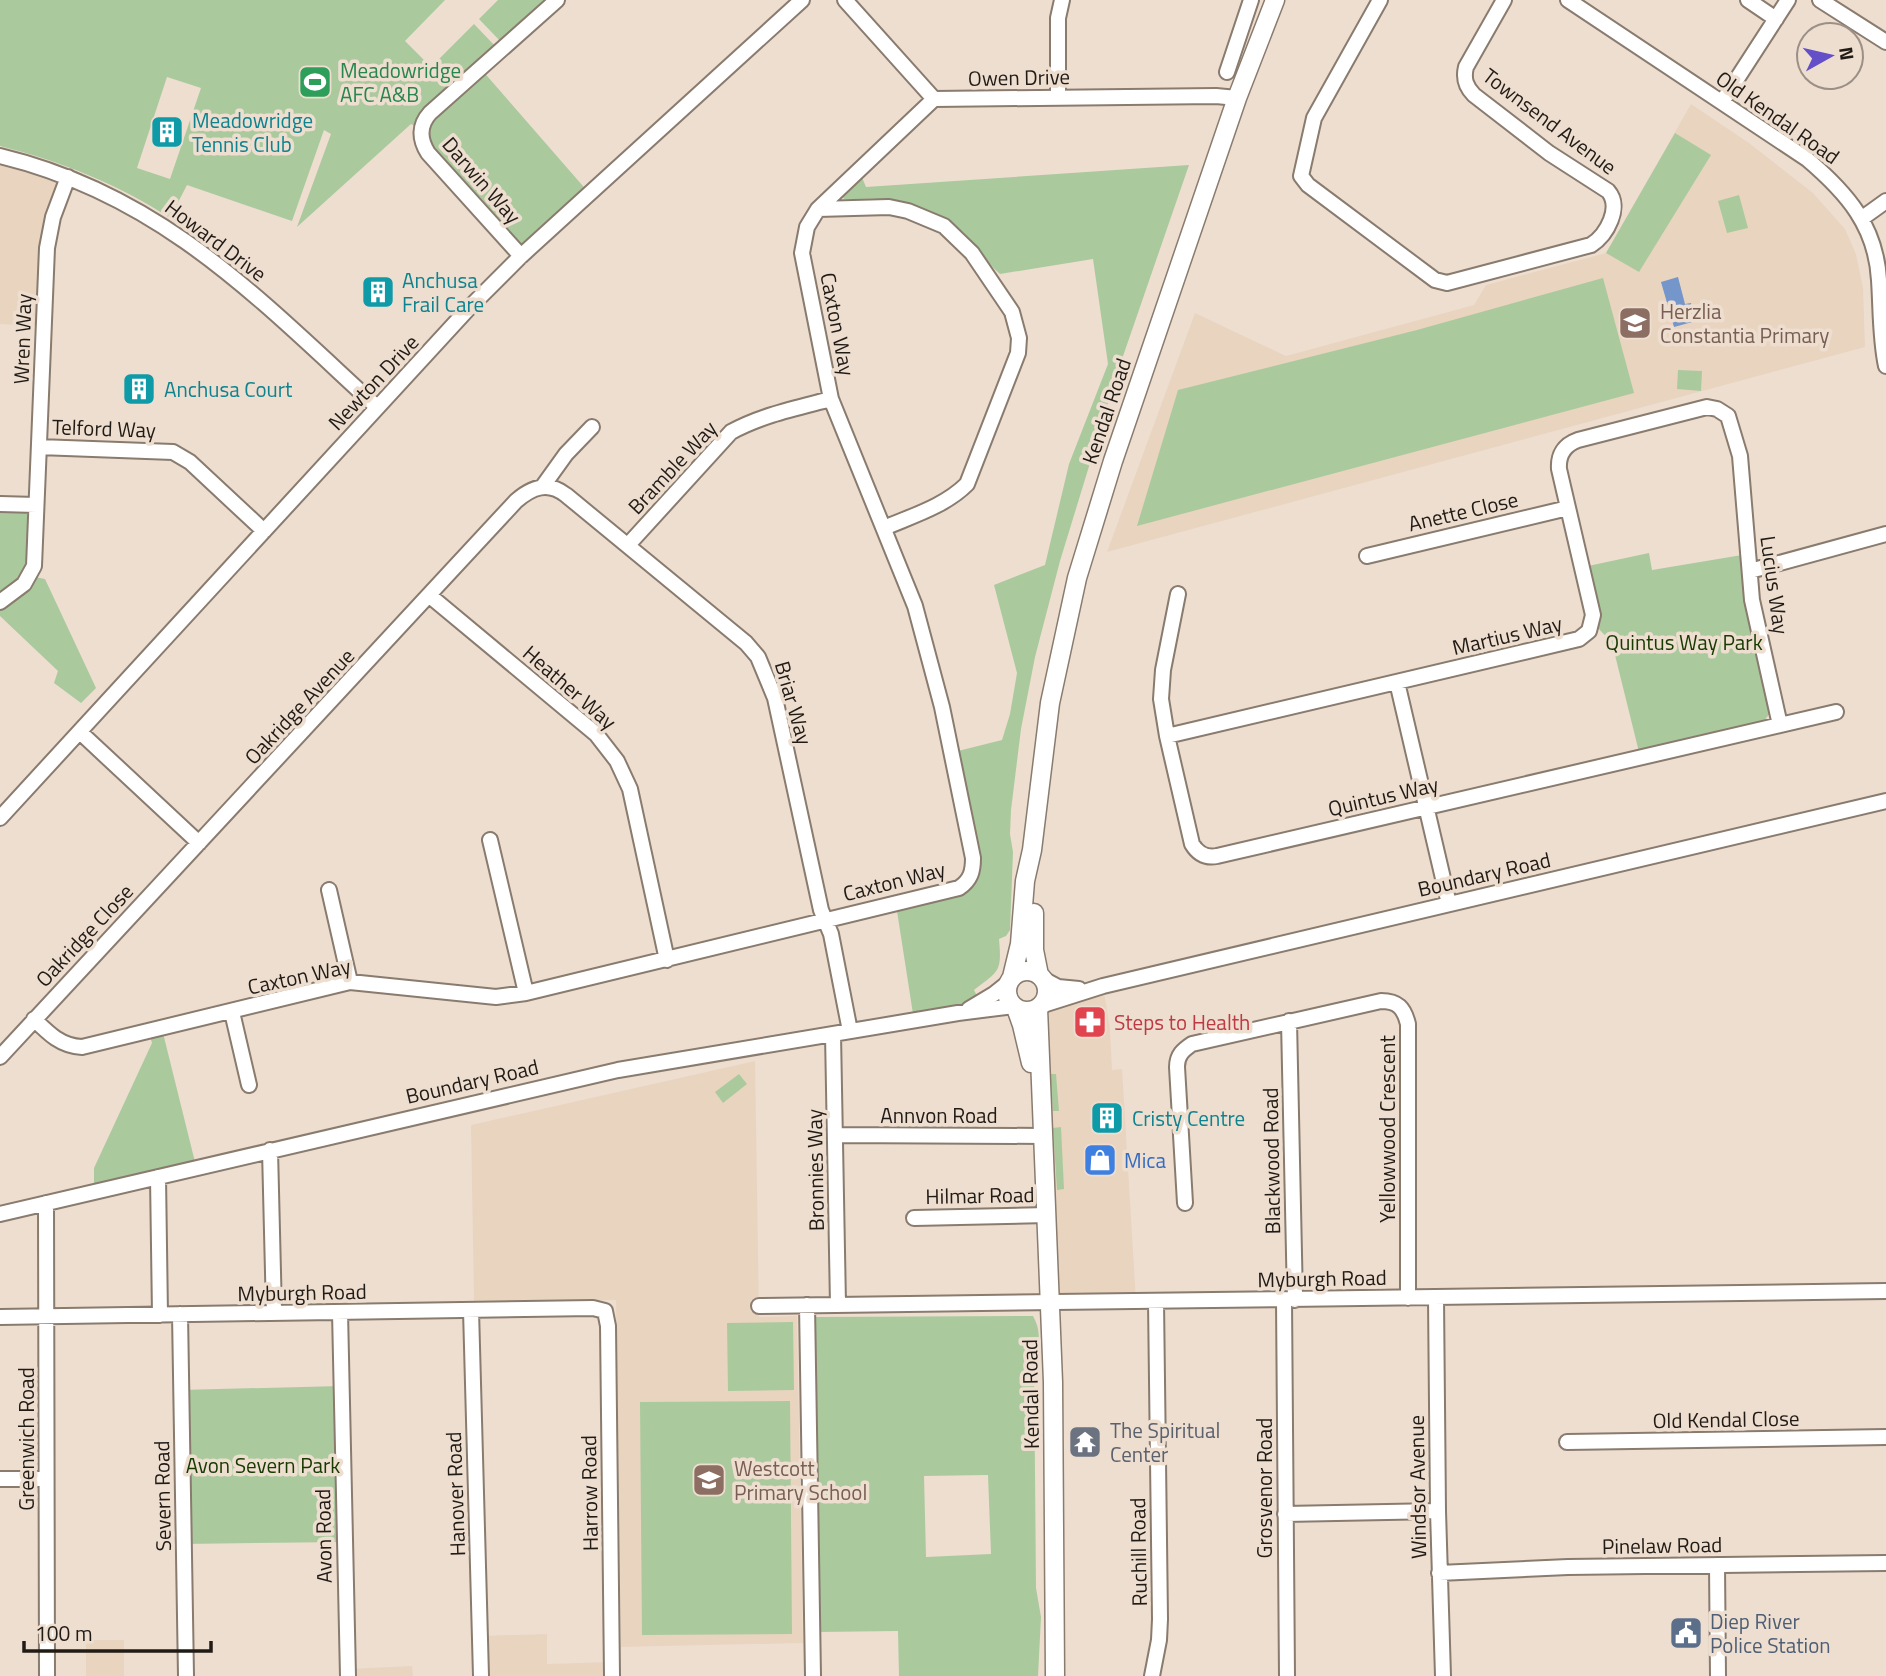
<svg xmlns="http://www.w3.org/2000/svg" width="1886" height="1676" viewBox="0 0 1886 1676" font-family="'Titillium Web',sans-serif">
<style>
.built{fill:#e9d4c0}
.green{fill:#aaca9d;fill-rule:evenodd}
.water{fill:#7496ca}
.lines{fill:none;stroke-linecap:round;stroke-linejoin:round}
.minor-casing{stroke:#897b6e;stroke-width:18}
.major-casing{stroke:#897b6e;stroke-width:21}
.minor{stroke:#fff;stroke-width:14}
.major{stroke:#fff;stroke-width:18}
.labels{text-anchor:middle;dominant-baseline:central;stroke-width:7;stroke-linejoin:round;paint-order:stroke}
.leisure-label{font-size:21px;fill:#27864d;stroke:#eeded0;text-anchor:start}
.street-label{font-size:21px;fill:#211b16;stroke:#eeded0}
.culture-label{font-size:21px;fill:#0d838f;stroke:#eeded0;text-anchor:start}
.education-label{font-size:21px;fill:#785e54;stroke:#eeded0;text-anchor:start}
.park-label{font-size:21px;fill:#163a00;stroke:#eeded0}
.health-label{font-size:21px;fill:#be3a42;stroke:#eeded0;text-anchor:start}
.shop-label{font-size:21px;fill:#366cbe;stroke:#eeded0;text-anchor:start}
.worship-label{font-size:21px;fill:#5b616d;stroke:#eeded0;text-anchor:start}
.service-label{font-size:21px;fill:#4e5e75;stroke:#eeded0;text-anchor:start}
</style>
<rect width="100%" height="100%" fill="#eeded0"/>
<path class="built" d="M1691,104L1749,143L1813,193L1845,229L1856,254L1863,288L1865,347L1107,552L1195,313L1286,356L1474,305L1486,285L1606,253Z
M0,156L68,177L53,217L43,326L0,324Z
M1103,986L1110,1029L1112,1070L1122,1069L1136,1301L1051,1302L1040,1006Z
M755,1061L759,1317L797,1316L803,1643L621,1647L616,1300L474,1302L471,1125Z
M547,1634V1664L612,1662V1676H481L480,1636Z
M86,1640H124V1676H86Z
M412,1666L413,1676H348V1669Z"/>
<path class="green" d="M0,0H445L405,41L431,67L474,24L496,47L423,112L418,117L415,126L411,124L297,227L331,134L324,130L292,221L187,185L170,218C118,184 60,161 0,146ZM167,77L201,88L170,179L137,168Z
M498,0H547L501,42L479,19Z
M481,69L589,193L521,256L422,135V129Z
M1675,133L1711,155L1639,272L1606,253Z
M1189,165L1121,362L1060,561L1035,657L1021,729L1011,810L1010,834L1013,852L1010,930L1006,936L999,939C1002,972 999,971 974,990L978,998L973,1002L913,1014L897,911L961,894L969,888L958,751L1002,740L1010,714L1017,673L994,585L1045,565L1069,464L1108,364L1093,259L1000,274C986,262 977,245 964,233C942,212 907,200 877,199C866,198 855,200 844,199L842,195L861,175L866,187Z
M1739,195L1748,228L1727,233L1718,201Z
M1603,278L1634,393L1137,526L1178,390L1417,330Z
M1678,370L1702,371L1701,391L1677,389Z
M0,504L36,505L34,566L0,602Z
M1649,553L1652,570L1742,555L1771,712L1763,722L1639,752L1612,643L1598,628L1599,615L1588,566Z
M35,577L45,579L96,688L81,703L54,683L58,671L0,616V608Z
M163,1033L195,1162L94,1185V1168L152,1043L150,1036Z
M739,1074L747,1084L723,1103L715,1092Z
M1050,1074H1056L1059,1111H1053Z
M1061,1127L1064,1189L1057,1190L1053,1128Z
M1033,1316C1041,1330 1040,1342 1034,1357L1036,1588L1041,1617L1038,1676H899L898,1631L818,1632L814,1317ZM988,1475L991,1554L926,1557L924,1476Z
M793,1322L794,1390L728,1391L727,1323Z
M341,1386L345,1542L183,1544L180,1390Z
M790,1401L792,1634L642,1635L640,1402Z"/>
<path class="water" d="M1678,277L1685,304L1691,303L1696,321L1674,327L1661,282Z"/>
<g class="lines">
<defs>
<path id="minor" d="M845,0L934,99L1216,96L1237,98
M1380,0L1314,118L1301,176L1308,185L1435,280L1447,283L1591,245C1607,235 1622,207 1608,191L1549,153L1474,95C1466,87 1463,79 1466,67L1504,0
M1568,0L1807,159C1847,193 1876,226 1879,280C1881,310 1880,338 1886,366
M1748,0L1776,19
M1820,0L1886,42
M1227,72L1251,0
M1058,98V18L1062,0
M1722,102L1788,0
M0,156C162,195 259,299 377,407
M818,209L889,207L908,211L944,226L972,253L1012,312L1019,338L1018,353L967,484C945,506 912,516 884,528
M1861,219L1886,201
M521,256L428,153C419,139 419,125 430,113L557,0
M39,447L173,452L190,462L264,531
M543,486L566,454L592,427
M0,504L36,505
M628,545L731,432C762,415 797,408 831,399
M1367,556L1568,508
M1750,571L1886,534
M1178,594L1163,670L1161,699L1167,736L1192,844C1198,854 1206,858 1217,856L1836,712
M430,596L596,734L617,761L630,789L667,960
M0,602L24,584L34,566L47,248L53,217L68,177
M1397,682L1449,904
M81,733L199,843
M1167,736L1579,639L1589,631L1593,615L1559,469C1558,455 1564,445 1578,440L1707,407L1717,409L1728,416L1740,456L1752,600L1780,725
M0,818L468,309L521,256L802,0
M490,840L526,993
M329,890L350,982
M1041,978L1058,987L1079,989
M1040,1006L1103,986L1886,801
M969,1009L994,994L1009,982
M232,1012L249,1085
M34,1019C49,1034 61,1046 82,1047L350,982L496,997L526,993L959,888C971,880 973,871 973,858L942,707L915,606L831,399L802,253L807,227L818,209L934,99
M1289,1021L1295,1300
M833,1034L838,1305
M0,1057L516,501C532,487 548,481 566,495L746,643L758,657L775,698L821,910L831,934L850,1031
M835,1135L1043,1136
M270,1150L274,1313
M158,1177L160,1315
M46,1203L47,1676
M1185,1203L1177,1067C1177,1055 1183,1050 1192,1044L1381,1001C1398,1001 1404,1008 1408,1024V1298
M0,1214L618,1070L958,1013L1014,1006
M914,1218L1047,1215
M1436,1298L1438,1511L1443,1676
M1284,1300L1287,1676
M807,1305L813,1676
M759,1306L1886,1291
M471,1310L481,1676
M340,1312L348,1676
M180,1314L186,1676
M0,1317L593,1308L605,1311L608,1326L612,1676
M1567,1442L1886,1437
M0,1479H46
M1285,1514L1438,1511
M1717,1565L1718,1676
M1439,1573L1568,1567L1886,1563
M1152,1676L1159,1640L1160,1619L1156,1301"/>
<path id="major" d="M1034,913V950L1039,975
M1007 991a20 20 0 1 1 40 0a20 20 0 1 1-40 0Z
M1012,977L1020,944L1025,881L1032,850L1050,703L1077,578L1113,461L1237,98L1275,0
M1016,1008L1022,1025L1031,1063
M1038,1008L1053,1382L1055,1676"/>
</defs>
<use href="#minor" class="minor-casing"/>
<use href="#major" class="major-casing"/>
<use href="#minor" class="minor"/>
<use href="#major" class="major"/>
</g>
<defs>
<symbol id="stadium-square" viewBox="-11 -11 22 22"><rect x="-9" y="-9" width="18" height="18" rx="4" fill="#2e9e5b" stroke="#eeded0"/><path d="M0-5a6.5 5 0 1 0 0 10a6.5 5 0 1 0 0-10ZM-3.5-1.8h7v3.6h-7Z" fill="#fff"/></symbol>
<symbol id="building-square" viewBox="-11 -11 22 22"><rect x="-9" y="-9" width="18" height="18" rx="4" fill="#0f9aa8" stroke="#eeded0"/><path d="M-4-6H4V6H1V3H-1V6H-4ZM-2.5-4.3h1.7v1.8h-1.7ZM.8-4.3h1.7v1.8H.8ZM-2.5-1h1.7V.8h-1.7ZM.8-1h1.7V.8H.8Z" fill="#fff"/></symbol>
<symbol id="school-square" viewBox="-11 -11 22 22"><rect x="-9" y="-9" width="18" height="18" rx="4" fill="#8d6e63" stroke="#eeded0"/><path d="M0-5L7-2L0 1L-7-2ZM-4 1L0 2.5L4 1V4Q0 6-4 4Z" fill="#fff"/></symbol>
<symbol id="pharmacy-square" viewBox="-11 -11 22 22"><rect x="-9" y="-9" width="18" height="18" rx="4" fill="#e0444e" stroke="#eeded0"/><path d="M-2-6h4v4h4v4h-4v4h-4v-4h-4v-4h4Z" fill="#fff"/></symbol>
<symbol id="shop-square" viewBox="-11 -11 22 22"><rect x="-9" y="-9" width="18" height="18" rx="4" fill="#3f7fe0" stroke="#eeded0"/><path d="M-5-2.5h2.3a2.7 3.5 0 0 1 5.4 0H5L5.5 6h-11ZM-1.5-2.5h3a1.5 2.3 0 0 0-3 0Z" fill="#fff"/></symbol>
<symbol id="temple-square" viewBox="-11 -11 22 22"><rect x="-9" y="-9" width="18" height="18" rx="4" fill="#6b7280" stroke="#eeded0"/><path d="M0-6L5-2H3V0L6.5 2.5H4V6H1.5V3h-3V6H-4V2.5H-6.5L-3 0V-2H-5Z" fill="#fff"/></symbol>
<symbol id="civic-square" viewBox="-11 -11 22 22"><rect x="-9" y="-9" width="18" height="18" rx="4" fill="#5c6f8a" stroke="#eeded0"/><path d="M-.6-6.5H3V-4.5H.6V-3L4-1V1h2V6H-6V1h2V-1L-.6-3ZM-1.2 2.5V6h2.4V2.5Z" fill="#fff"/></symbol>
</defs>
<g fill-rule="evenodd">
<use href="#stadium-square" x="296" y="63" width="38" height="38"/>
<use href="#building-square" x="148" y="113" width="38" height="38"/>
<use href="#building-square" x="359" y="273" width="38" height="38"/>
<use href="#school-square" x="1616" y="304" width="38" height="38"/>
<use href="#building-square" x="120" y="370" width="38" height="38"/>
<use href="#pharmacy-square" x="1071" y="1003" width="38" height="38"/>
<use href="#building-square" x="1088" y="1099" width="38" height="38"/>
<use href="#shop-square" x="1081" y="1141" width="38" height="38"/>
<use href="#temple-square" x="1066" y="1423" width="38" height="38"/>
<use href="#school-square" x="690" y="1461" width="38" height="38"/>
<use href="#civic-square" x="1667" y="1614" width="38" height="38"/>
</g>
<g class="labels">
<g class="leisure-label">
<text x="340" y="70">Meadowridge<tspan x="340" dy="24">AFC A&amp;B</tspan></text>
</g>
<g class="street-label">
<text transform="translate(1019 77) rotate(-1)">Owen Drive</text>
<text transform="translate(1778 117) rotate(35)">Old Kendal Road</text>
<text transform="translate(1550 121) rotate(37)">Townsend Avenue</text>
<text transform="translate(482 180) rotate(49)">Darwin Way</text>
<text transform="translate(216 240) rotate(37)">Howard Drive</text>
<text transform="translate(838 324) rotate(79)">Caxton Way</text>
<text transform="translate(22 339) rotate(-88)">Wren Way</text>
<text transform="translate(373 382) rotate(-47)">Newton Drive</text>
<text transform="translate(1106 411) rotate(-71)">Kendal Road</text>
<text transform="translate(104 428) rotate(2)">Telford Way</text>
<text transform="translate(672 467) rotate(-47)">Bramble Way</text>
<text transform="translate(1463 511) rotate(-13)">Anette Close</text>
<text transform="translate(1775 585) rotate(82)">Lucius Way</text>
<text transform="translate(1507 635) rotate(-13)">Martius Way</text>
<text transform="translate(570 687) rotate(41)">Heather Way</text>
<text transform="translate(794 703) rotate(74)">Briar Way</text>
<text transform="translate(299 706) rotate(-47)">Oakridge Avenue</text>
<text transform="translate(1383 796) rotate(-13)">Quintus Way</text>
<text transform="translate(1484 874) rotate(-13)">Boundary Road</text>
<text transform="translate(894 881) rotate(-14)">Caxton Way</text>
<text transform="translate(84 935) rotate(-47)">Oakridge Close</text>
<text transform="translate(299 976) rotate(-12)">Caxton Way</text>
<text transform="translate(472 1081) rotate(-13)">Boundary Road</text>
<text x="939" y="1115">Annvon Road</text>
<text transform="translate(1387 1129) rotate(-90)">Yellowwood Crescent</text>
<text transform="translate(1271 1161) rotate(-91)">Blackwood Road</text>
<text transform="translate(815 1170) rotate(-91)">Bronnies Way</text>
<text transform="translate(980 1195) rotate(-1)">Hilmar Road</text>
<text transform="translate(1322 1278) rotate(-1)">Myburgh Road</text>
<text transform="translate(302 1292) rotate(-1)">Myburgh Road</text>
<text transform="translate(1030 1394) rotate(-91)">Kendal Road</text>
<text transform="translate(1726 1419) rotate(-1)">Old Kendal Close</text>
<text transform="translate(26 1439) rotate(-90)">Greenwich Road</text>
<text transform="translate(1417 1487) rotate(-91)">Windsor Avenue</text>
<text transform="translate(1264 1488) rotate(-90)">Grosvenor Road</text>
<text transform="translate(589 1493) rotate(-91)">Harrow Road</text>
<text transform="translate(455 1494) rotate(-92)">Hanover Road</text>
<text transform="translate(162 1496) rotate(-91)">Severn Road</text>
<text transform="translate(323 1536) rotate(-91)">Avon Road</text>
<text transform="translate(1662 1545) rotate(-1)">Pinelaw Road</text>
<text transform="translate(1138 1552) rotate(-91)">Ruchill Road</text>
</g>
<g class="culture-label">
<text x="192" y="120">Meadowridge<tspan x="192" dy="24">Tennis Club</tspan></text>
<text x="402" y="280">Anchusa<tspan x="402" dy="24">Frail Care</tspan></text>
<text x="164" y="389">Anchusa Court</text>
<text x="1132" y="1118">Cristy Centre</text>
</g>
<g class="education-label">
<text x="1660" y="311">Herzlia<tspan x="1660" dy="24">Constantia Primary</tspan></text>
<text x="734" y="1468">Westcott<tspan x="734" dy="24">Primary School</tspan></text>
</g>
<g class="park-label">
<text x="1684" y="642">Quintus Way Park</text>
<text x="263" y="1465">Avon Severn Park</text>
</g>
<g class="health-label">
<text x="1114" y="1022">Steps to Health</text>
</g>
<g class="shop-label">
<text x="1124" y="1160">Mica</text>
</g>
<g class="worship-label">
<text x="1110" y="1430">The Spiritual<tspan x="1110" dy="24">Center</tspan></text>
</g>
<g class="service-label">
<text x="1710" y="1621">Diep River<tspan x="1710" dy="24">Police Station</tspan></text>
</g>
</g>
<g transform="translate(1830 56) rotate(82)"><circle r="33" fill="#eeded0" stroke="#9c9086" stroke-width="2"/>
<path d="M0-5L12 26L0 18L-12 26Z" fill="#644fc8"/>
<text y="-10" font-size="19" font-weight="bold" text-anchor="middle" fill="#211b16">N</text>
</g>
<path d="M24 1641v10h187v-10" fill="none" stroke="#211b16" stroke-width="3.5"/>
<text x="35" y="1641" font-size="21" fill="#211b16" stroke="#eeded0" stroke-width="5" paint-order="stroke">100 m</text>
</svg>
